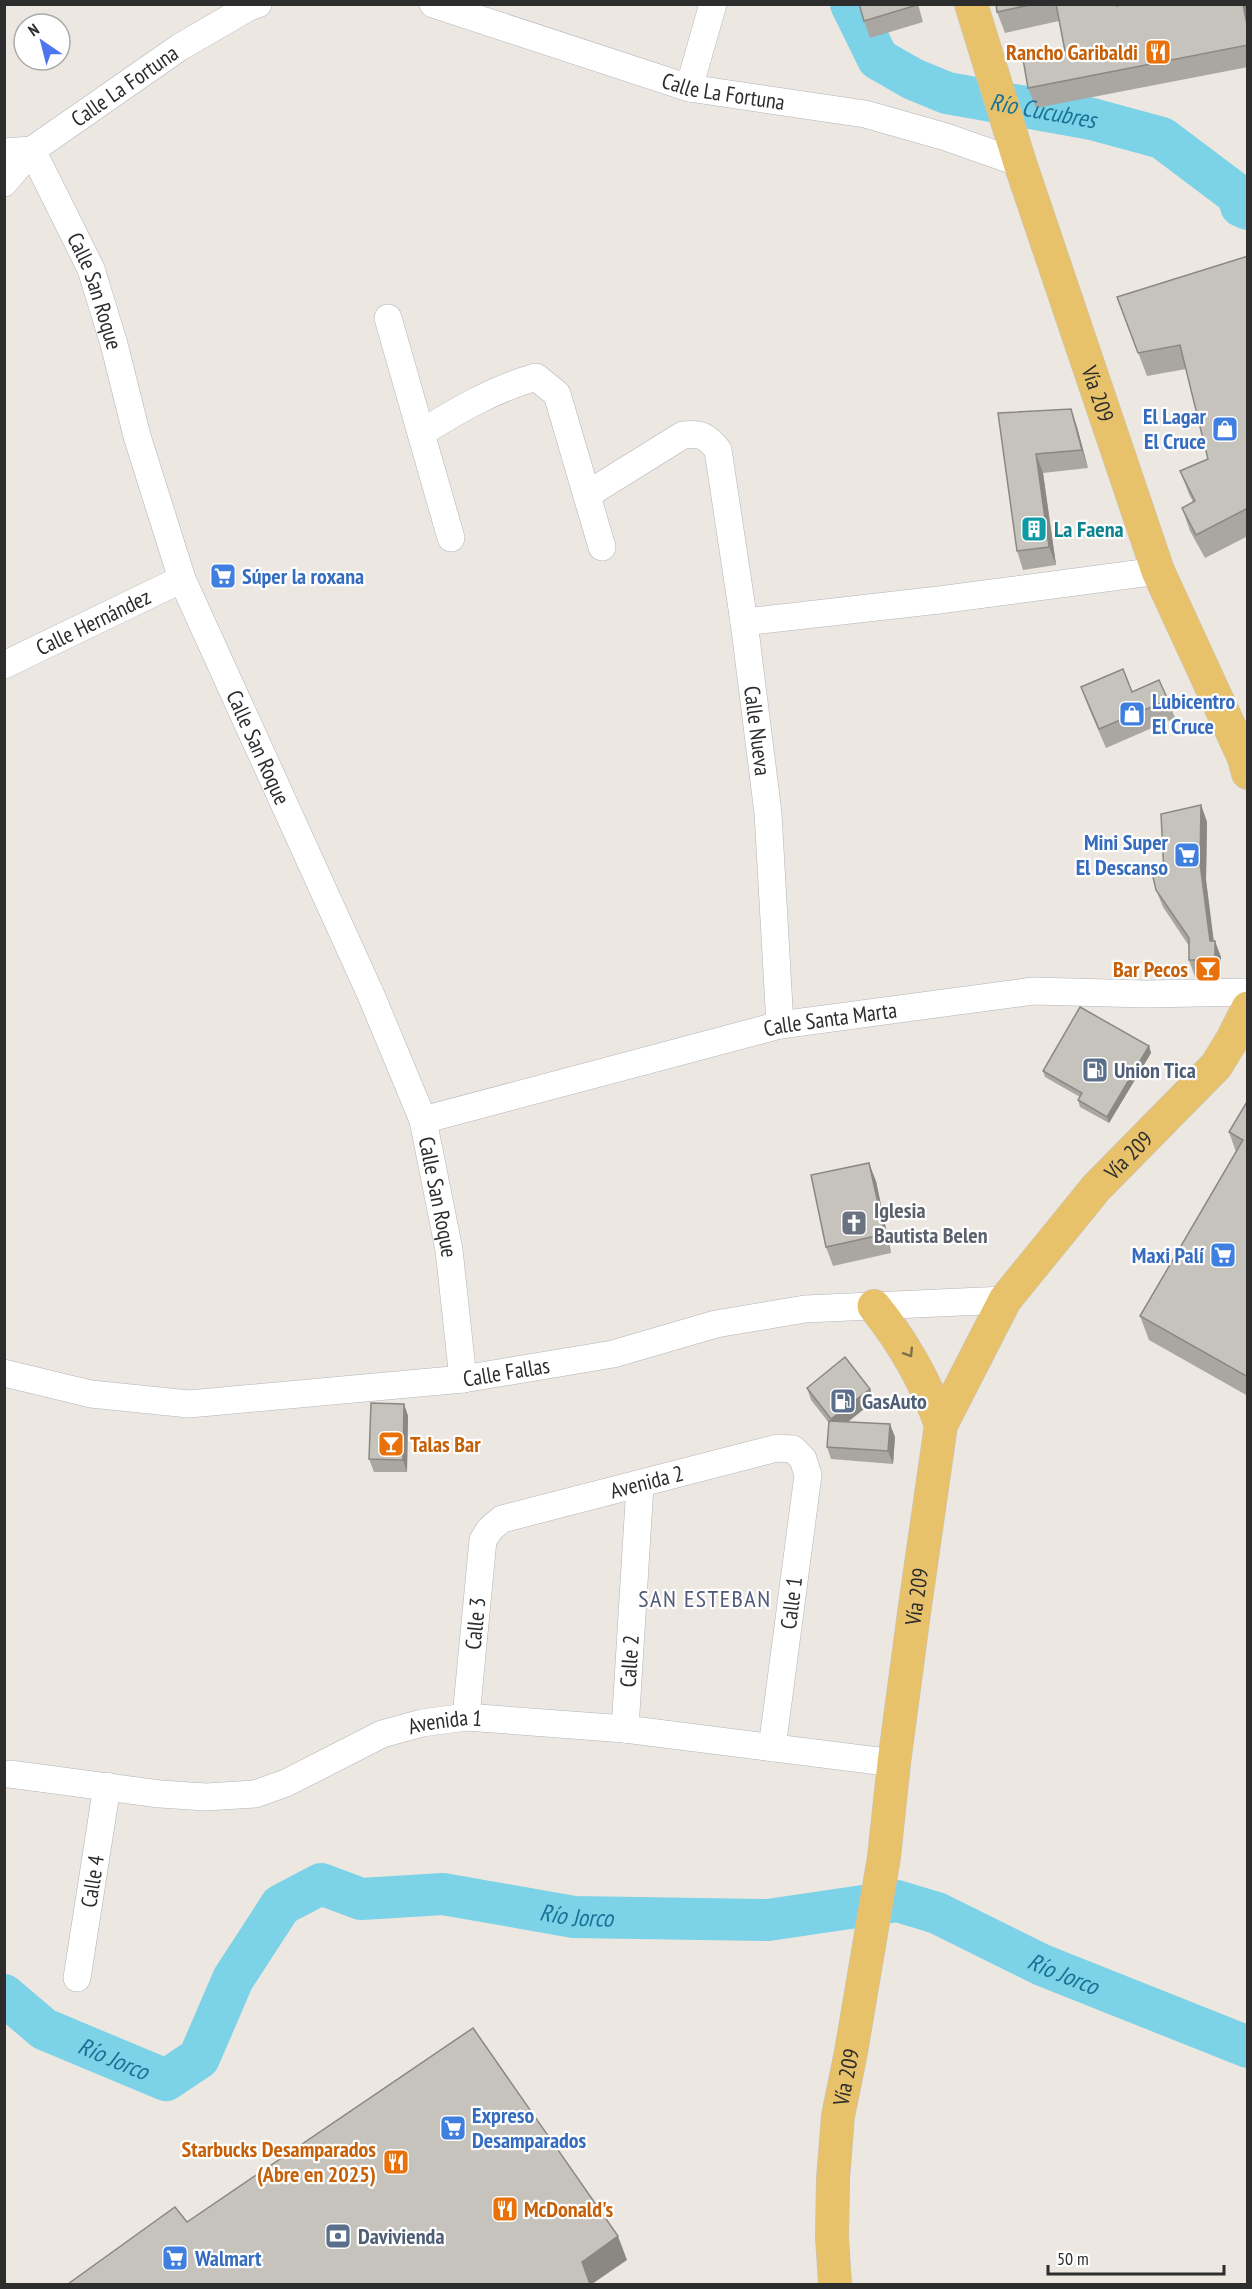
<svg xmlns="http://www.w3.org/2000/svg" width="1252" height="2289" viewBox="0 0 1252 2289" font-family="'PT Sans Narrow',sans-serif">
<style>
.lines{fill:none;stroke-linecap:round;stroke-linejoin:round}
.river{stroke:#7cd2e7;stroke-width:42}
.minor-casing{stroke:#b1b3bc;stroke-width:28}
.major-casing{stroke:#c4c4c4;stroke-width:34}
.minor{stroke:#fff;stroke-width:27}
.major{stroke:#e8c26b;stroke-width:33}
.wall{fill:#aaa7a2}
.shaded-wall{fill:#8b8884}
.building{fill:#c6c2bc;stroke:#8b8884;stroke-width:1.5}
.oneway{stroke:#817049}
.labels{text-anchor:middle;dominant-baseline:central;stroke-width:4.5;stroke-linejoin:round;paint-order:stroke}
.food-label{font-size:22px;font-weight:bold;fill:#c56008;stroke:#fff;text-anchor:end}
.street-label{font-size:22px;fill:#2d2d2d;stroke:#fff}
.shop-label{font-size:22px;font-weight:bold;fill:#366cbe;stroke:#fff;text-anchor:start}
.culture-label{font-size:22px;font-weight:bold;fill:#0d838f;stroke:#fff;text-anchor:start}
.service-label{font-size:22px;font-weight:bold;fill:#4e5e75;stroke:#fff;text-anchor:start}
.worship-label{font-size:22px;font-weight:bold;fill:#5b616d;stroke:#fff;text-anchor:start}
.water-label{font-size:24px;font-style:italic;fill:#177397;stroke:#fff}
.neighbourhood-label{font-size:24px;letter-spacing:1.5px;fill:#505a7b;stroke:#fff}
</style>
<rect width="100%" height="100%" fill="#ede7e1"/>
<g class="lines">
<g class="river">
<path id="s1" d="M851,4L878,59L913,79L947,93L1092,119L1162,138L1239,196L1241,206L1248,209"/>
<path id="s2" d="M4,1995L44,2029L166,2080L199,2058L233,1979L281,1905L321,1884L361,1899L443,1894L574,1917L768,1920L897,1901L937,1913L1042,1965L1248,2047"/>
</g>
<defs>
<g id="minor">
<path id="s3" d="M433,4L689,88L865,114L946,137L1020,163"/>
<path d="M689,88L713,4"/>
<path id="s4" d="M4,152L32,150L91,269L114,344L137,436L182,579L371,995L423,1120L449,1250L463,1379"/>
<path id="s5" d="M4,183L32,150L180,47L249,7L258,4"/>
<path d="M388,318L451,538"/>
<path d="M421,433C458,410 494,389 536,377L557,394L602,547"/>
<path id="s6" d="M588,494L683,435C701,433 707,436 718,450L744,622L768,813L780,1025"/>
<path d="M744,622L939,600L1158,571"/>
<path id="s7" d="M4,665L182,579"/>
<path id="s8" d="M423,1120L780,1025L1033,991L1146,994L1248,992"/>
<path id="s9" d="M4,1373L91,1394L189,1404L463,1379L613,1354L716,1324L805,1309L1005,1300"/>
<path id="s10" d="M466,1717L483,1540L490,1529L502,1519L777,1448L793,1449L803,1459L808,1475L772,1748"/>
<path id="s11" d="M625,1729L640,1485"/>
<path id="s12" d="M10,1774L160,1794L206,1797L255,1794L286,1783L382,1734L422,1723L466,1717L625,1729L894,1763"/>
<path id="s13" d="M77,1978L107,1786"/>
</g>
<g id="major">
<path id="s14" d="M971,4L1020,163L1158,571L1244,758L1248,773"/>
<path d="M874,1306C904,1343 925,1380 941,1425"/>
<path id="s15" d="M835,2284L832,2237L833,2179L838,2116L851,2052L884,1857L894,1763L914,1613L941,1425L1005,1300L1096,1188L1216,1066L1232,1040L1248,1008"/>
</g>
</defs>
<use href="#minor" class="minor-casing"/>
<use href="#major" class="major-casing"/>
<use href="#minor" class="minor"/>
<use href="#major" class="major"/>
</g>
<path class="wall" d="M918,4L923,22L870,38L864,21Z
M996,4H1246L1248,11V67L1036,108L1028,88L1065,51L1059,21L1005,33L997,12Z
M1248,256V536L1205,558L1190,531L1182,508L1193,502L1189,494L1180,471L1208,459L1186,369L1147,376L1117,297Z
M1071,409L1077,427L1088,468L1043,473L1056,565L1023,570L1017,551L998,413Z
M1081,687L1132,692L1168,700L1175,718L1106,748L1088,706Z
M1201,805L1207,822L1206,880L1214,941L1221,957V977H1195L1189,960V946L1163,907L1156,890L1164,873Z
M1149,1046L1151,1053L1109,1123L1080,1107L1078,1100L1080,1097L1045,1077L1043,1071Z
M1248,1100V1396L1149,1340L1140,1316L1236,1152L1229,1132Z
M876,1181L891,1253L833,1266L826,1247Z
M807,1388L870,1389L874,1401L848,1422L895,1437L893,1464L831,1459L827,1447L829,1423L811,1400Z
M404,1404L408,1416L407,1472H374L369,1459Z"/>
<path class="shaded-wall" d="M1243,4H1246L1248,11V30Z
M1071,409L1077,427L1088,468L1082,450Z
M1036,454L1043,473L1056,565L1049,547Z
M1201,805L1207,822L1206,880L1215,954V941L1221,957V977L1210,941L1200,863Z
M1149,1046L1151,1053L1109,1123L1107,1117Z
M869,1163L876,1181L891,1253L885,1234Z
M870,1389L874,1401L836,1431L831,1419Z
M404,1404L408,1416L407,1472L403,1460Z
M890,1424L895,1437L893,1464L888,1451Z
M618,2236L627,2260L592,2284H590L582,2262Z"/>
<path class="building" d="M859,4H917V5L864,21Z
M996,4H1034L997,12Z
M1056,4H1117V6L1122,4H1243L1248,30V45L1028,88L1023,59L1065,51Z
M1248,256V508L1196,535L1182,508L1195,501L1180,471L1208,459L1180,345L1138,353L1117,297Z
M1071,409L1082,450L1036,454L1049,547L1017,551L998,413Z
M1123,669L1132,692L1159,680L1168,700L1099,729L1081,687Z
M1201,805L1200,863L1210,941H1215V960H1189V938L1156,890L1152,873H1164L1161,814Z
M1080,1007L1149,1046L1107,1117L1078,1100L1082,1093L1043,1071Z
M1248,1100V1377L1140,1316L1243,1140L1229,1132Z
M869,1163L885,1234L826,1247L811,1175Z
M845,1357L870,1389L831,1419L807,1388Z
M371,1403L404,1404L403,1460L369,1459Z
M829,1421L890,1424L888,1451L827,1447Z
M473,2028L618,2236L582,2262L590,2284H68L175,2207L187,2222Z"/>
<defs><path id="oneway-chevron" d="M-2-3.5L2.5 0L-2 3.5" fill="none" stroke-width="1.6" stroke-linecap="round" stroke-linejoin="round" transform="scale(1.5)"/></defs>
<use class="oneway" href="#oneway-chevron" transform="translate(909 1353) rotate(58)"/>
<defs>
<symbol id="restaurant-square" viewBox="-11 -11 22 22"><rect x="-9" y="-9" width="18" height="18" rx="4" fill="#e8710a" stroke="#fff"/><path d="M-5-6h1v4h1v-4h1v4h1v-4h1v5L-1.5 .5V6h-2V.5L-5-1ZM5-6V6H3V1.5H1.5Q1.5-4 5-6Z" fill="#fff"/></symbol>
<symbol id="shop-square" viewBox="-11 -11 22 22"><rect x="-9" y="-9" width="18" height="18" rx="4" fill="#3f7fe0" stroke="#fff"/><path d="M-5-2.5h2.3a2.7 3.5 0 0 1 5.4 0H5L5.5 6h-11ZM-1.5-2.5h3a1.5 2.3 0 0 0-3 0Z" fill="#fff"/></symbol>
<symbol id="building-square" viewBox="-11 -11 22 22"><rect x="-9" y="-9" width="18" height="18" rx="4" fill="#0f9aa8" stroke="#fff"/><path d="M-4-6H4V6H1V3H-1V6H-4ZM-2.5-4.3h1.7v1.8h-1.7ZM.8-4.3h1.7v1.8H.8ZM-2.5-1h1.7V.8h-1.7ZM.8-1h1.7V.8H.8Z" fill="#fff"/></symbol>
<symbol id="supermarket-square" viewBox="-11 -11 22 22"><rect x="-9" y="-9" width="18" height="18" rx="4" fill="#3f7fe0" stroke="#fff"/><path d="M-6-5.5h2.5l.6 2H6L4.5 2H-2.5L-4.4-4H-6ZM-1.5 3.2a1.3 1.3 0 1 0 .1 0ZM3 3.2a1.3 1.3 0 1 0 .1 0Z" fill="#fff"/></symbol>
<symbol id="bar-square" viewBox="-11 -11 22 22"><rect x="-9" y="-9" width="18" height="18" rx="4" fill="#e8710a" stroke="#fff"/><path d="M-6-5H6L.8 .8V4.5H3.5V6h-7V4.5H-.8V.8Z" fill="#fff"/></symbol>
<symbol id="fuel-square" viewBox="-11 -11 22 22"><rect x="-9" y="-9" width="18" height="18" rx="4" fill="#5c6f8a" stroke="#fff"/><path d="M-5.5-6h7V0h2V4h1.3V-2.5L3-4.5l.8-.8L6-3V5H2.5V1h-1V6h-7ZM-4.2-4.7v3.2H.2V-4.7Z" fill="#fff"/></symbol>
<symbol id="church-square" viewBox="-11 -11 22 22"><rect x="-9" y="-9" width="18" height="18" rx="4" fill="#6b7280" stroke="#fff"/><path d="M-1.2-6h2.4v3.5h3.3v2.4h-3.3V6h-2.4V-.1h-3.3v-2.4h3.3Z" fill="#fff"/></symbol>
<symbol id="bank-square" viewBox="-11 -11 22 22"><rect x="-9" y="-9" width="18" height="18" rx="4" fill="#5c6f8a" stroke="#fff"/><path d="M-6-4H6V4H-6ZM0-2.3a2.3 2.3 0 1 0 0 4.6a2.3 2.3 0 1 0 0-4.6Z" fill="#fff"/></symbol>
</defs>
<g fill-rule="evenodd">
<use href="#restaurant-square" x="1143" y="37" width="30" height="30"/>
<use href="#shop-square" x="1210" y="414" width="30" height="30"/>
<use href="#building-square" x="1019" y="514" width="30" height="30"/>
<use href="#supermarket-square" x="208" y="561" width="30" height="30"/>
<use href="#shop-square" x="1117" y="699" width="30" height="30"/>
<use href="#supermarket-square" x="1172" y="840" width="30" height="30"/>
<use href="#bar-square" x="1193" y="954" width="30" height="30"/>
<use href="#fuel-square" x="1080" y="1055" width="30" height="30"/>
<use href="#church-square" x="839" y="1208" width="30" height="30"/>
<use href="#supermarket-square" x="1208" y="1240" width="30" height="30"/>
<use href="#fuel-square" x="828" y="1386" width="30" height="30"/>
<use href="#bar-square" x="376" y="1429" width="30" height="30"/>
<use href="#supermarket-square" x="438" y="2113" width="30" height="30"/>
<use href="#restaurant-square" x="381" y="2147" width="30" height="30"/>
<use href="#restaurant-square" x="490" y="2194" width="30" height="30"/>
<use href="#bank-square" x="323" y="2221" width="30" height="30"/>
<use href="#supermarket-square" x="160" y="2243" width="30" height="30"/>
</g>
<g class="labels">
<g class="food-label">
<text x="1138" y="52">Rancho Garibaldi</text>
<text x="1188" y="969">Bar Pecos</text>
<text x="410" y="1444" text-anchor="start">Talas Bar</text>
<text x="376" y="2149">Starbucks Desamparados<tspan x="376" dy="25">(Abre en 2025)</tspan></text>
<text x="524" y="2209" text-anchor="start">McDonald's</text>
</g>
<g class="street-label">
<text stroke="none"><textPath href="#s5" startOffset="156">Calle La Fortuna</textPath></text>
<text stroke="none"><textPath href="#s3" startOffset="304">Calle La Fortuna</textPath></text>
<text stroke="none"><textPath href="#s4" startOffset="183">Calle San Roque</textPath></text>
<text stroke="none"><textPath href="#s14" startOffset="410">Vía 209</textPath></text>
<text stroke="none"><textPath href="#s7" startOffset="99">Calle Hernández</textPath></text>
<text stroke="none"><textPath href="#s6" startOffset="436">Calle Nueva</textPath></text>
<text stroke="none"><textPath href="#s4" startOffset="669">Calle San Roque</textPath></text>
<text stroke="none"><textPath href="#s8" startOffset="420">Calle Santa Marta</textPath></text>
<text stroke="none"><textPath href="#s15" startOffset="1198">Vía 209</textPath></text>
<text stroke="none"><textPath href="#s4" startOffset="1155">Calle San Roque</textPath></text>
<text stroke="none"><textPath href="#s9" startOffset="507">Calle Fallas</textPath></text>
<text stroke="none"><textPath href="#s10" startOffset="356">Avenida 2</textPath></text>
<text stroke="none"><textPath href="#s15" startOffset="694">Vía 209</textPath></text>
<text transform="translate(791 1603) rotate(-83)">Calle 1</text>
<text stroke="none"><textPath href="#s10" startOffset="94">Calle 3</textPath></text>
<text stroke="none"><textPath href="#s11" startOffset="68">Calle 2</textPath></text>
<text stroke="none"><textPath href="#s12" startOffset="452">Avenida 1</textPath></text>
<text stroke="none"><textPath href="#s13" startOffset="98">Calle 4</textPath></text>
<text stroke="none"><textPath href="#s15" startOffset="208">Vía 209</textPath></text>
</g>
<g class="shop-label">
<text x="1206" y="416" text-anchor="end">El Lagar<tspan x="1206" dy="25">El Cruce</tspan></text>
<text x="242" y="576">Súper la roxana</text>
<text x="1152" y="701">Lubicentro<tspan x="1152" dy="25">El Cruce</tspan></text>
<text x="1168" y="842" text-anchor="end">Mini Super<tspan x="1168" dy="25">El Descanso</tspan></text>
<text x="1204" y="1255" text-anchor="end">Maxi Palí</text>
<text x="472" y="2115">Expreso<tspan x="472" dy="25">Desamparados</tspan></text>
<text x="195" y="2258">Walmart</text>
</g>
<g class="culture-label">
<text x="1054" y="529">La Faena</text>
</g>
<g class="service-label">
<text x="1114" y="1070">Union Tica</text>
<text x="862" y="1401">GasAuto</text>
<text x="358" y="2236">Davivienda</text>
</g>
<g class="worship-label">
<text x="874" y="1210">Iglesia<tspan x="874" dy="25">Bautista Belen</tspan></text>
</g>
<g class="water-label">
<text stroke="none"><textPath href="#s1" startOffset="236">Río Cucubres</textPath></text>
<text stroke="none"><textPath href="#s2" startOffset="704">Río Jorco</textPath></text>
<text stroke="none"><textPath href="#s2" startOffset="1208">Río Jorco</textPath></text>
<text stroke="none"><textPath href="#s2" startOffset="128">Río Jorco</textPath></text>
</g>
<g class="neighbourhood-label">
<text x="705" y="1598">SAN ESTEBAN</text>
</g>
</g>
<rect width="1252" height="2289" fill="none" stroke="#2d2d2d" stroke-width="12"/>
<g transform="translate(42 42) rotate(325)"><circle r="28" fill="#ffffff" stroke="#ababab" stroke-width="1.5"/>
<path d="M0-4.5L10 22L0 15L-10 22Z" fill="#4d76ee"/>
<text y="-9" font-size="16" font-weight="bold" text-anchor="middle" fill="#2d2d2d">N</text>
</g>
<path d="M1048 2265v9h176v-9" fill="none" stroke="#2d2d2d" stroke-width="3"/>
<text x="1057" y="2265" font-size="18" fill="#2d2d2d" stroke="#ffffff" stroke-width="4.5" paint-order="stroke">50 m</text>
</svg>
